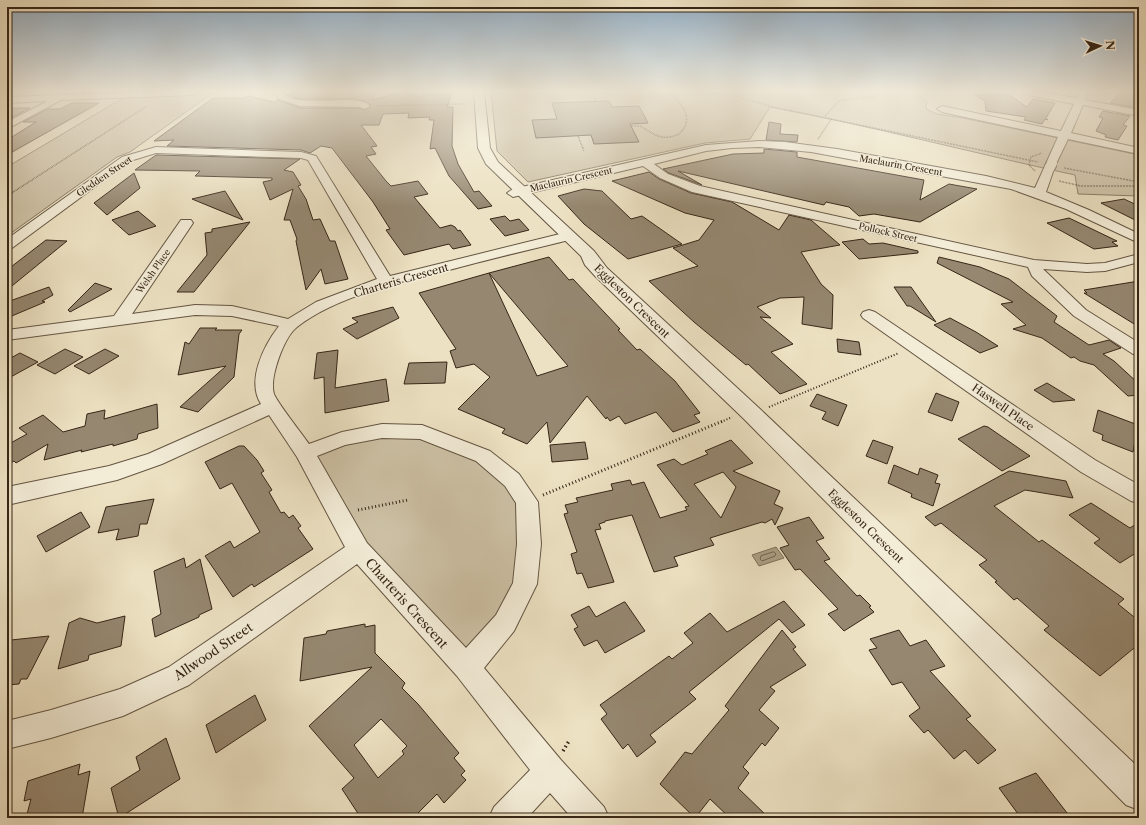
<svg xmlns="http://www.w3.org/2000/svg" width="1146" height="825" viewBox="0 0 1146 825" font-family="'Libre Caslon Text',serif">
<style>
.green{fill:#cdc1a5;stroke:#82745e}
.water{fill:#aea188;stroke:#7e705b}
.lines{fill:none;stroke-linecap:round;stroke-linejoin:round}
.shore{stroke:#726450;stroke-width:1}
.building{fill:#958770;stroke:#372617;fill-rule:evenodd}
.minor-casing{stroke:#645542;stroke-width:2}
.tertiary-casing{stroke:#645542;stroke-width:2}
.path-far3{stroke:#372617;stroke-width:1.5;stroke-dasharray:0.5 1;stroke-linecap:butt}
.path-far2{stroke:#372617;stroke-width:2;stroke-dasharray:1 2;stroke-linecap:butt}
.path-far1{stroke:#372617;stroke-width:3;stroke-dasharray:1 2.5;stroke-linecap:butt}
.path{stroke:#372617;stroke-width:3.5;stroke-dasharray:1.5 3;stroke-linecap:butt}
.minor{fill:#f3ecd7;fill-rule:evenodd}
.tertiary{fill:#f3ecd7;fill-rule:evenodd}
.minor-bridge-casing{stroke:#645542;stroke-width:12;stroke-linecap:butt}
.minor-bridge{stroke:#f3ecd7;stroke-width:10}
.labels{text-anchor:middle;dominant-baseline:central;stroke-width:3;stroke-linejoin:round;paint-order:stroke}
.far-street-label{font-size:9px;fill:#372617;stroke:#f3ecd7}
.street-label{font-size:11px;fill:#372617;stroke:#f3ecd7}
.near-street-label{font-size:13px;fill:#372617;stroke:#f3ecd7}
</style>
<rect width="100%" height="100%" fill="#ece1c2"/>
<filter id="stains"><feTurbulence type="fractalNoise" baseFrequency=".005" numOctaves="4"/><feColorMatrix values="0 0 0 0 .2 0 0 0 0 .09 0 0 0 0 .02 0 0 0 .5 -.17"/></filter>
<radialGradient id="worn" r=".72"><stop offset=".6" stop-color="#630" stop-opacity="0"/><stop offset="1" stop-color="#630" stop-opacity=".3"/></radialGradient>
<path class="green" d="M133,92H214L130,152L117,157L7,236V167Z
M491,92H916L927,101L926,109L937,114L963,118L1139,155V196L1078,194L1075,175C973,153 872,126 770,107L750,139L705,143L528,182L497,151Z
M409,431L483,456L527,502L525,584L466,667L359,550L305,453Z"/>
<path class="water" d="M776,547L784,558L759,566L752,555Z"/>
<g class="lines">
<path class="shore" d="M774,552L776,554L775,556L762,561L760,559L761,556Z"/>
</g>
<path class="building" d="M296,92H375L373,100L400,92H405L420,97L422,94H449L448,95H451L447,107H453L452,146L458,164L474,192L479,191L492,206L478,209L449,176L435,148L430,149L434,120H429L430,117L408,118L409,113L383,114L379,125H361L377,146L371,147L376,154L366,156L386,181L391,186L418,181L428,194L414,197L440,228L451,225L455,227L458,231L460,230L471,245L453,249L449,244L404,255L386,230L390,229L373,202L332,148L321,146L310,153L301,150L167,146L174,140L154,141L213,98H244L249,96L274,102L278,100L300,108H359L365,110L371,106L364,101L353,99H300L289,95Z
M1121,92L1139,93V105L1137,108L1110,103Z
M1008,94L1027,107L1033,99L1055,103L1046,118L1048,120L1045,119L1042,124L1024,120L1026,117L986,111L985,101L975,95Z
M609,101L612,107L639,106L648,123L630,124L639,142L594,144L591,135L536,138L532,120L557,119L552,103Z
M72,103H99L7,155V140L36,122H23L48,109H60Z
M7,108H30L7,120Z
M1103,111L1130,116L1123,125L1127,126L1118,140L1105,137L1106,135L1096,131L1103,118L1099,117Z
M769,122L781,124L780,134L798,135L797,142L766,140Z
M764,149L797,152V157L924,180L920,200L949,184L977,189L920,222L874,214L859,216L849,207L826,202L824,205L678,171L702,185L669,173L663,169L733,154L764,153Z
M156,155L300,159L284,170L293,172L301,185L298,186L306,199L313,220L320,219L330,241H335L348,279L325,284L321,269L306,290L296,241L297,239L290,220H284L293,189L270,200L263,182L272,180V178L195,176L200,171L135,170Z
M649,172L659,179L691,193L732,202L779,230L789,215L811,220L840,245L801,252L821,284L833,295L832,329L802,324L804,297L780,298L757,307L771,318L760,317L793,344L771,352L807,384L780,394L748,364L746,365L694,322L649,281L698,266L673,248L699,240L714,220L685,213L612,181Z
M134,173L140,188L107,215L94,203Z
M584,189L602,191L631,219L642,216L682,244L628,259L584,224L558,196Z
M225,191L243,220L192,199Z
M1124,199L1139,206V222L1101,203Z
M138,211L156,226L129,235L112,220Z
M505,216L510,221L519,219L529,230L505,236L490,219Z
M1069,218L1117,241L1112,242L1118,246L1094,249L1047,223Z
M250,222L194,292H177L207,255L205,233L212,232V229Z
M863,239L869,244L883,243L918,251V253L859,259L842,242Z
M46,240L67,241L7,290V270Z
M549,257L569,280L573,279L620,329L618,330L637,350L640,349L675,381L700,413L694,415L700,422L673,432L656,412L625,424L619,416L610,421L607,417L606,419L587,396L550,443L547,422L527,444L502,433L505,429L458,409L490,377L474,364L456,368L450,351L456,349L419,293L489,273L537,376L568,366L489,273Z
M939,257L980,267L1009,279L1057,316L1054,322L1089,345L1109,340L1121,348L1103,354L1114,361L1139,384V395L1128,396L1094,365L1080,361L1074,357L1071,358L1042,338L1013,329L1026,325L1001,304L1013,302L937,263Z
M1139,281V327L1084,293H1087L1084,290Z
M95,283L112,289L70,312L68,310Z
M49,287L53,295L42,301L45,302L7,318V302Z
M894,287H911L936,322L910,306H907Z
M393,307L399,318L357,339L343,329L358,322L352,318Z
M950,318L976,332L998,346L980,353L934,325Z
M200,328H217L215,330H242L239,334L234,377L198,412L180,407L226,366L178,375L185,342L189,344Z
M837,339L859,342L861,355L838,352Z
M65,349L83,357L55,374L37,365Z
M105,349L119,356L89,374L74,366Z
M338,350L335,388L386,379L389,401L325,413L324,377L314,379L317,353Z
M20,353L38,362L7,379V360Z
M447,362L445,383L404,384L409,363Z
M1047,383L1075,400L1053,402L1034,390Z
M936,393L959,402L952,421L928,412Z
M817,394L847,405L838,426L822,419L826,412L810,406Z
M157,404L158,428L138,434L137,439L113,446V444L81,452L82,450L44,460L48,444L16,463L14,461L7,465V445L27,434L19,428L43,415L63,432L85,426L87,414L105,410L104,419Z
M1098,410L1138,425L1133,452L1102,440L1103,435L1093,431Z
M984,426L988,427L1030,456L1002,471L958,439Z
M731,440L753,463L733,471L780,491L774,504L783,508L775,525L772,519L765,523L762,522L710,538L714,545L674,557L678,566L654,572L632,515L605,521V522L599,524L601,529L595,530L614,582L588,588L582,573L577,574L571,554L577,552L564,514L568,513L565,505L578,502L576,498L613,490L611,484L630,480L632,485L644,482L660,518L687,510L685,507L689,506L657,465L674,459L682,465L708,454L705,451ZM723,472L736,487L721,518L694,484Z
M873,440L893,447L887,464L866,456Z
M585,442L588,459L552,462L550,445Z
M239,446H244L257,460L264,471L261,473L272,490L269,492L281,513L284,512L289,518L293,515L301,526L298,528L313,549L254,587L252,584L233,597L205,556L230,541L234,548L260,532L232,483L220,489L205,462Z
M894,465L918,475L920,468L938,475L935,483L940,484L933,506L911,497L912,494L888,483Z
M1009,471L1066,481L1073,498L1025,490L994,506L1039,542L1042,540L1124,599L1118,604L1139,621V644L1100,676L1044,630L1049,626L1017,598L1014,600L995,582L997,581L979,565L987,560L941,523L935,526L925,517Z
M154,499L147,524H140L138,536L116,540L119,529L98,533L106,507Z
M1091,503L1130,528L1139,522V551L1120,563L1094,543L1100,539L1069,515Z
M81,512L90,527L46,552L37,536Z
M809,517L824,538L816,541L830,559L824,561L857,596L860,595L871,606L869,607L874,612L844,631L828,614L838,609L800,569L795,570L780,548L789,545L777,527Z
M184,558L186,568L200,559L212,609L199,615V617L155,637L152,619L161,614L154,571Z
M784,601L805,625L792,633L779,619L689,692L696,699L650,735L656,742L637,757L628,744L623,749L601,719L607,714L600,705L669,656L672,659L693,643L684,633L710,613L727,632Z
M624,602H625L645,631L605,653L597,640L584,646L574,629L578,627L571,615L589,606L596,617Z
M125,616L121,646L89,655L88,660L58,669L69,623L80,618L97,623Z
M365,624V627L375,625V653L405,683L402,688L418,704L459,753L454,758L465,771L461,775L466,780L444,803L437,794L413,818H361L342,789L354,778L309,726L372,667L300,681L304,638L326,634L327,631ZM381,719L407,746L402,751L404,754L378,778L354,745Z
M782,630L796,647L793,649L806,665L770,687L775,691L759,710L779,728L765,746L762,743L743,767L749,773L738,788L769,818H730L710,799L695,818L660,784L685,752L692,754L729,710L725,706Z
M899,630L910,646L926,640L945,666L930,671L971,716L966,719L996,750L978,764L965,750L954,759L928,730L924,733L909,716L920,708L902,682L892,685L869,650L877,648L870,639Z
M49,636L27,679H21L19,684L7,685V646L11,640Z
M255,695L266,720L216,753L206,725Z
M166,738L180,779L119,818L111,788L140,770L136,757Z
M80,764L78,775L90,771L82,818H26L31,799L24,801L28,781Z
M1036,773L1071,818H1040L1037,813L1021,818L999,788Z"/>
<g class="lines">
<defs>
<path id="minor" d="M138,92H198L193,95L61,100L7,129V122L48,101L7,103V97Z
M274,92H283C296,111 357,91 370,106L365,109L359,107L300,106L279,99Z
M1023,92H1040L1076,98L1080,92H1088L1085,100L1139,110V116L1083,105L1071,133L1139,148V154L1068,139L1055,166L1046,192L1089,210L1139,234V243L1066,209L1011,189L811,152L759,147L732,148L706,151L654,164L668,174L700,186L1034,260L1087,264L1105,263L1139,254V262L1105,271L1087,272L1043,269L1086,310L1139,343V355L1133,354L1074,316L1032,276L1028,267L692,192L660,178L643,166L513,197L507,193L513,189L706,145L759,141L785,142L837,149L986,176L1035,188L1058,137L942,112L937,109L942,106L1061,131L1074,104L1028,95Z
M156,147L301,152L316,156L390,276L568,232L573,233L575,236L573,239C532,249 490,259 449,270C402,281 335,297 297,327C284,337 269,378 274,394C277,402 302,434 309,444L342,432L382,424L422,425L490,451L519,474L538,502L541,544L537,584L514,631L484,668L561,760L604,807L609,818H572L550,793L527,818H489L494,807L530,770L457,676L357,564L189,685L123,716L51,738L7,749V721L51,710L120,689L169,667L345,547L297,457L269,415L162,464L117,480L7,505V487L109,466L148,454L261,404C246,381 264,345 279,326L232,316L195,315L7,340V330L114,316L181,220H191L193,223L132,314L195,305L232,306L288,319L316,302L377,279L308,160L301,158L156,153L130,161L12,248L7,249V239L122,157ZM382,438L420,439L476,461L505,486L516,503L517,544L513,583L496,615L466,648L367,543L317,456L345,445Z
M869,310L875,312L1095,460L1139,485V503L1131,501L1081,472L863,318L861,315L863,312Z"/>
<path id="tertiary" d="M474,92H484L490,148L498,162L594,251L607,268L760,409L1139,768V810L1126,805L744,419L595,276L585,265L581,256L486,164L478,148Z"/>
</defs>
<use href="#minor" class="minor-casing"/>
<use href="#tertiary" class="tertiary-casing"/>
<path class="path-far3" d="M592,92L596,102
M722,92L773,107L1038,162
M376,106L466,104
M825,116L839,101L878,96
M631,126H640C654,134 662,142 679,134C696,118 681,104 669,92
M578,136L584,151
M818,139L832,118
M1064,168L1139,182
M1035,171L1029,165L1031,157L1042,153
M1059,181L1081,186H1139
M7,196L147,106"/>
<path class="path-far2" d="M769,407L899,353
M721,422L732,417"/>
<path class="path-far1" d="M543,495L723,421
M358,510L408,500"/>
<path class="path" d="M563,751L569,741"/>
<use href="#minor" class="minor"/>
<use href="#tertiary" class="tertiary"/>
<defs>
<path id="minor-bridge" d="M1050,167L1052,163"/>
</defs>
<use href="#minor-bridge" class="minor-bridge-casing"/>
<use href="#minor-bridge" class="minor-bridge"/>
</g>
<linearGradient id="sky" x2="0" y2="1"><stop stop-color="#91acc2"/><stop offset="0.44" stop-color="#f6f2e4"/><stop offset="1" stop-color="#f6f2e4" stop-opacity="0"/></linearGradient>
<rect width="1146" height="207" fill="url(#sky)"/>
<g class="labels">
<g class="far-street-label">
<text transform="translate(901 165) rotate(10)">Maclaurin Crescent</text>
<text transform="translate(104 176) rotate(-34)">Gledden Street</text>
<text transform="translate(571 179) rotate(-13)">Maclaurin Crescent</text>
<text transform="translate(888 232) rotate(13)">Pollock Street</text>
<text transform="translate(153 271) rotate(-55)">Welsh Place</text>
</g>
<g class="street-label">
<text transform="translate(401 280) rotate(-16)">Charteris Crescent</text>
<text transform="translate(632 301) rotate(44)">Eggleston Crescent</text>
<text transform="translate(1003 407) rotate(35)">Haswell Place</text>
<text transform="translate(866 526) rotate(44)">Eggleston Crescent</text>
</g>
<g class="near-street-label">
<text transform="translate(407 603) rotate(48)">Charteris Crescent</text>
<text transform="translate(213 651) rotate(-34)">Allwood Street</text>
</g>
</g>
<rect width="1146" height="825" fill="none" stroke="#ece1c2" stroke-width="24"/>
<rect x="8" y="8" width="1130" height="809" fill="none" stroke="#372617" stroke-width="2"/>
<rect x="12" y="12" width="1122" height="801" fill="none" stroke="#372617"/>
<g transform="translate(1100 46) rotate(86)" stroke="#f3ecd7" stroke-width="3" paint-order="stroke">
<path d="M0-3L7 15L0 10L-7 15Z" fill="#372617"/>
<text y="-6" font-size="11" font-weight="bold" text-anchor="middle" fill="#372617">N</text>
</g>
<rect width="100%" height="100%" filter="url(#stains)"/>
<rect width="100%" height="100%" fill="url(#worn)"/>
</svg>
